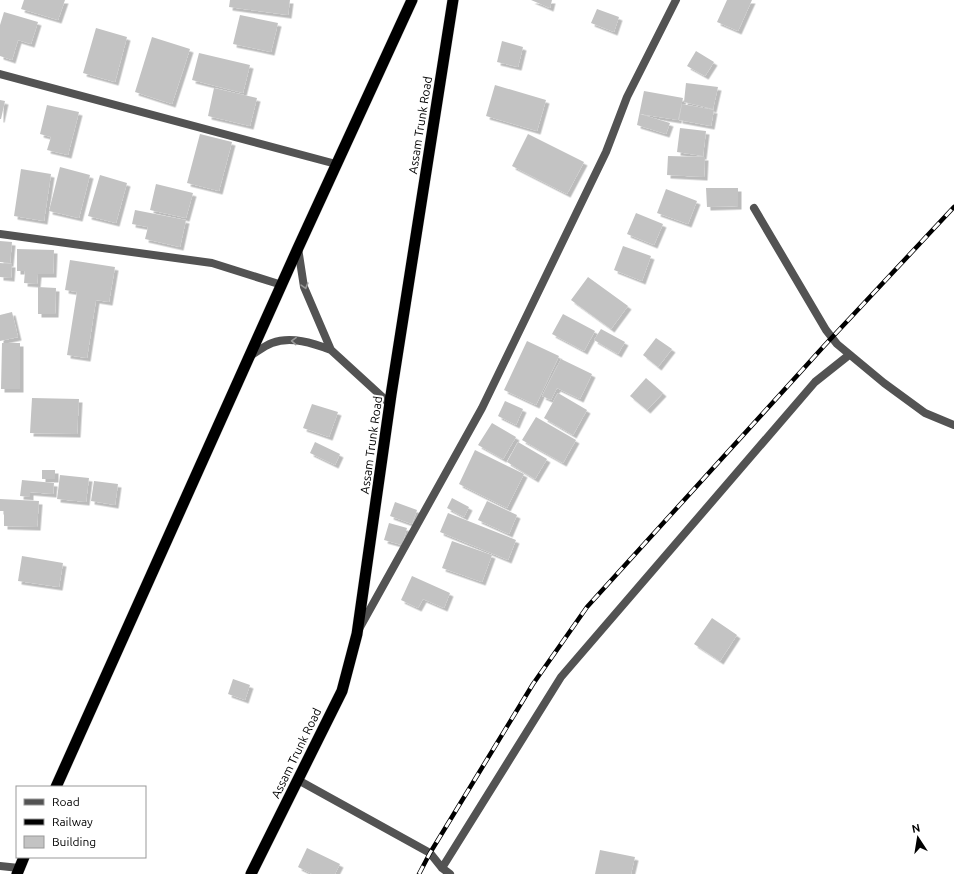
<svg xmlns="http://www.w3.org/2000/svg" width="954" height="874" viewBox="0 0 954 874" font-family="Ubuntu,sans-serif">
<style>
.building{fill:#c3c3c3;filter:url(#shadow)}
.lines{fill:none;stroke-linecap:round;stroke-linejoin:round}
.trunk-casing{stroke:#dbdbdb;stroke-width:12}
.minor{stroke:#535353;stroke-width:8}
.tertiary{stroke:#535353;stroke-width:8}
.trunk{stroke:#000;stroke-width:11}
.rail-casing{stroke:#000;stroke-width:4.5}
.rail{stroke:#fff;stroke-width:3;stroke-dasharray:9;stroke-linecap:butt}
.oneway{stroke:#989898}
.labels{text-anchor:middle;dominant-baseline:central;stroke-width:4;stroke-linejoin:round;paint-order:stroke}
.street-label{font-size:12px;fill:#000;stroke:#fff}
</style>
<defs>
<filter id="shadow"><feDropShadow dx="3.5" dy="3.5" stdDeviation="0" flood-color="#0004"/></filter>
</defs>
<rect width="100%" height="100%" fill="#fff"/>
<path class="building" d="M24,0H65L58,20L21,9Z
M230,0H290L288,15L229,7Z
M531,0H552L550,8Z
M727,0H752L738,31L717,22Z
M597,9L619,17L614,32L591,23Z
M4,12L38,22L31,44L18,40L12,60L0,56V25Z
M240,15L278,23L271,52L233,44Z
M96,28L127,37L115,82L83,73Z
M152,37L190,49L172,104L135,92Z
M502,41L523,47L518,67L497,62Z
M696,51L714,62L705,76L687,66Z
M199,53L250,65L243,93L192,80Z
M686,83L718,87L713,109L684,102Z
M495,85L546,100L537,131L486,116Z
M214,88L257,98L250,126L208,116Z
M644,91L683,98L678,120L640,114L670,123L666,134L637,125Z
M0,100L5,101L1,119H0Z
M682,104L714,110L711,126L679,120Z
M47,105L79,112L68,155L47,150L51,137L40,134Z
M680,128L706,131L703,156L677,152Z
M200,134L232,142L219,191L187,183Z
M528,134L584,162L567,194L512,166Z
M668,156L705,157L704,177L667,175Z
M60,167L90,175L79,218L49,211Z
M21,169L51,174L44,221L14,216Z
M100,175L127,183L116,223L88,216Z
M156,184L193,193L186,218L150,210Z
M706,188H738V206L707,207Z
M666,189L697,201L688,224L657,213Z
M135,210L186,220L180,247L145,239L148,227L132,224Z
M636,213L663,224L654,245L627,234Z
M0,241L12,242L10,263L0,262Z
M623,246L651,256L642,281L614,270Z
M17,249L54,250L53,274H38L37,284L24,283L25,271H17Z
M70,260L115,267L109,302L96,300L87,358L67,355L77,292L65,290Z
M0,263L12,264L11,278L0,277Z
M588,277L628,306L611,329L571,300Z
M38,287L56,288L55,314H38Z
M12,312L18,337L0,341V315Z
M563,314L595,331L584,351L552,334Z
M601,329L625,342L618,354L594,340Z
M656,338L672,349L658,367L643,355Z
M527,341L559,356L536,405L504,390Z
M2,343H20V389H1Z
M561,359L592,374L580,399L557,388L551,400L542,396Z
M646,378L663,393L647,410L630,396Z
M558,393L587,410L573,435L544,418Z
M32,398L79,399L77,434L30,433Z
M505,401L523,409L516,425L498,416Z
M312,404L338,412L329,437L303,428Z
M536,417L576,440L563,463L522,440Z
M492,423L516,437L503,459L478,445Z
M315,442L340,454L335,465L310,453Z
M518,442L547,459L535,479L507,462Z
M475,450L524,474L507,508L459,484Z
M42,470H55V479H42Z
M60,475L89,478L86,502L57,499Z
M22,480L54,483L53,494L30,492V497L20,496Z
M94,481L118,484L115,505L91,501Z
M452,498L469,507L464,517L447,508Z
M0,499L39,501L37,527L4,526V511H0Z
M487,501L517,515L509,534L478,520Z
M395,502L417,510L412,524L390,516Z
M448,513L516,540L508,560L440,532Z
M389,523L407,528L402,545L384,540Z
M452,541L492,555L482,582L442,568Z
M22,556L63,563L59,587L18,581Z
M412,576L450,593L444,608L423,599L418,608L401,600Z
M712,618L737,635L720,661L694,644Z
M233,679L250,685L245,700L228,694Z
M307,848L340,864L335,874H312L298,867Z
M600,850L635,857L631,874H595Z"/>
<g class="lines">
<defs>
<path id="trunk" d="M56,787L298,248L412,0
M17,874L24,857
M251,874L342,691L357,634L391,395L453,0"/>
</defs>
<use href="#trunk" class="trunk-casing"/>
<path class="minor" d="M0,74L336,164
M754,208L826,330L837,344L884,383L925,413L954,425
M0,234L212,263L282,285
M359,629L482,408L606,152L627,97L676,0
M298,780L430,853L442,868L450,874
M0,866L19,868
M442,868L561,677L815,382L849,355"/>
<path class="tertiary" d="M298,248L304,287L331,350L390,404
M250,356C257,352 264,346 272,343C291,336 313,343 331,350"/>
<use href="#trunk" class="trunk"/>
<defs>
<path id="rail" d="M419,874L430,853L533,684L587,607L824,346L954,207"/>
</defs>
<use href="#rail" class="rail-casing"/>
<use href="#rail" class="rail"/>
</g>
<defs><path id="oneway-chevron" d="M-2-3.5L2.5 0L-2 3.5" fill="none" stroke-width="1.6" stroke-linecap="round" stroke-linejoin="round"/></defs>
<g class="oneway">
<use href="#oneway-chevron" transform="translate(305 286) rotate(74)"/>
<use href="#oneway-chevron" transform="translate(294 341) rotate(-178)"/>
</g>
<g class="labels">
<g class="street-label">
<text transform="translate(420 125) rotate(-81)">Assam Trunk Road</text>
<text transform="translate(371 445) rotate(-82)">Assam Trunk Road</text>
<text transform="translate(296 753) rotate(-64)">Assam Trunk Road</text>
</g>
</g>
<rect x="16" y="786" width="130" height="72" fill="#ffffff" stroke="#999999"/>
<rect x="24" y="799" width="20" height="6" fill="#535353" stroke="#999999"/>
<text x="52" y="806" font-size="12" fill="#000000">Road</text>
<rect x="24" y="819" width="20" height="6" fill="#000000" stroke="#999999"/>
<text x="52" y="826" font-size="12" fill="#000000">Railway</text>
<rect x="24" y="836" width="20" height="12" fill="#c3c3c3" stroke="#999999"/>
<text x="52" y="846" font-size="12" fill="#000000">Building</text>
<g transform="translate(918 838) rotate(348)" stroke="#ffffff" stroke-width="3" paint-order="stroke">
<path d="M0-3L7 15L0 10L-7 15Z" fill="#000000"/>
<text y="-6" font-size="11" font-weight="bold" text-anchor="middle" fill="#000000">N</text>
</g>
</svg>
